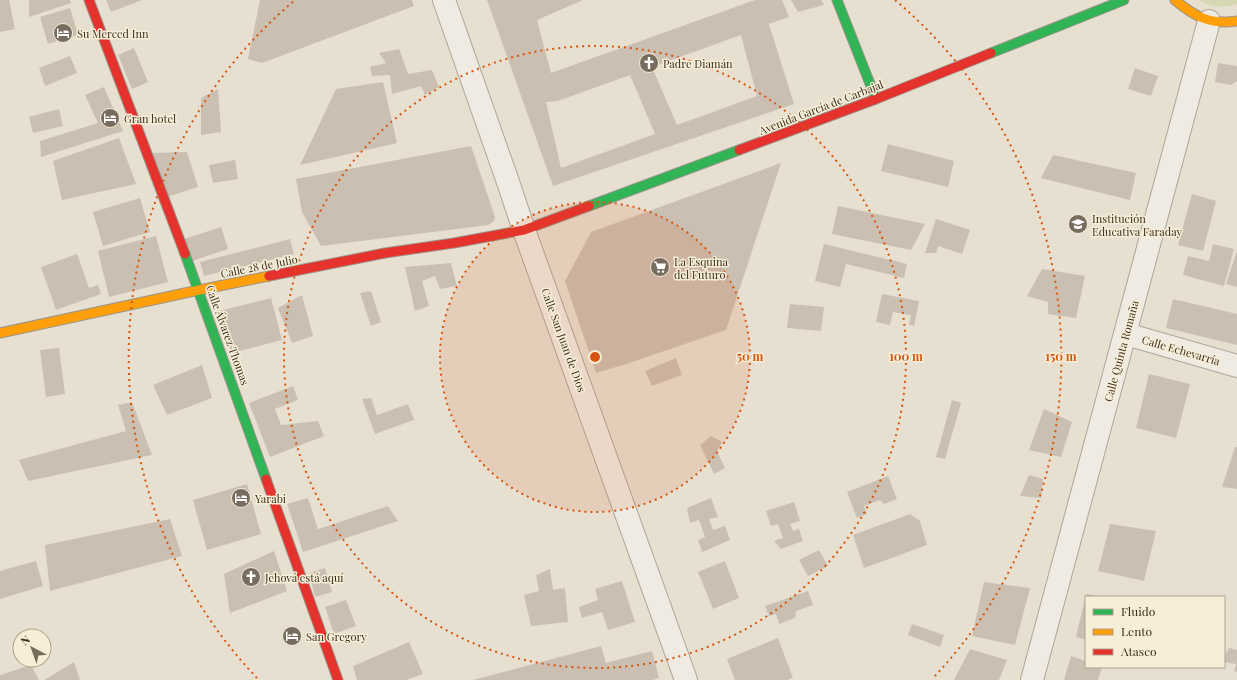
<svg xmlns="http://www.w3.org/2000/svg" width="1237" height="680" viewBox="0 0 1237 680" font-family="'Playfair Display',serif">
<style>
.park{fill:#d6d7b3}
.building{fill:#cbbfb2;fill-rule:evenodd}
.lines{fill:none;stroke-linecap:round;stroke-linejoin:round}
.street-casing{stroke:#ada599;stroke-width:24}
.fast-casing{stroke:#9c958a;stroke-width:11}
.slow-casing{stroke:#9c958a;stroke-width:11}
.jam-casing{stroke:#9c958a;stroke-width:11}
.street{stroke:#efebe3;stroke-width:22}
.fast{stroke:#30b455;stroke-width:9}
.slow{stroke:#ff9f0a;stroke-width:9}
.jam{stroke:#e5322d;stroke-width:9}
.ring{fill:none;stroke:#d7550e;stroke-width:2;stroke-dasharray:2 4}
.labels{text-anchor:middle;dominant-baseline:central;stroke-width:3;stroke-linejoin:round;paint-order:stroke}
.poi-label{font-size:11px;fill:#3d2e20;stroke:#f7eed8;text-anchor:start}
.street-label{font-size:11px;fill:#3d2e20;stroke:#f7eed8}
.centre{fill:#d7550e;stroke:#f7eed8;stroke-width:2}
.ring-label{font-size:12px;text-anchor:middle;font-weight:bold;fill:#d7550e;stroke:#f7eed8;stroke-width:3;stroke-linejoin:round;paint-order:stroke}
</style>
<rect width="100%" height="100%" fill="#e7e0d1"/>
<path class="park" d="M1199,0H1237V4C1225,8 1210,8 1199,0Z"/>
<path class="building" d="M0,0H9L15,29L0,32Z
M29,0H70L71,3L29,17Z
M106,0H142L111,12Z
M260,0H412L414,6L262,63L248,59Z
M487,0H583L537,20L551,73L755,0H782L789,17L769,24L794,104L553,186ZM741,35L757,96L677,125L652,67ZM630,75L655,134L561,168L546,102L558,101Z
M791,0H821L824,5L798,12Z
M70,8L78,35L48,44L40,17Z
M134,48L148,82L132,89L118,55Z
M399,49L408,74L432,70L439,87L425,95L421,86L392,94L390,75L372,76L370,67L386,63L379,53Z
M70,56L77,73L45,86L39,68Z
M1218,63L1237,66V81L1231,85L1215,82Z
M1135,68L1158,76L1151,96L1128,89Z
M383,82L397,143L300,165L336,89Z
M104,87L123,131L41,157L40,141L98,123L85,95Z
M218,89L221,132L201,135V98Z
M59,109L63,126L33,133L29,117Z
M119,138L136,184L62,200L53,161Z
M888,144L954,161L948,187L881,171Z
M471,146L495,217L494,221L488,225L321,246L302,212L296,179Z
M187,152L198,187L167,197L152,153Z
M1053,155L1136,173L1130,200L1041,178Z
M235,160L238,179L213,183L209,165Z
M781,163L726,330L626,364L596,373L565,281L591,232Z
M1192,194L1216,201L1203,251L1178,245Z
M140,198L150,232L103,246L93,212Z
M838,206L925,224L911,250L832,234Z
M936,219L970,230L962,254L938,246L936,253H925Z
M221,227L228,249L192,261L184,239Z
M156,236L168,282L109,297L98,251Z
M290,239L294,254L204,276L200,262Z
M824,244L907,264L904,278L846,264L840,287L815,281Z
M1213,244L1234,249L1224,286L1183,275L1188,256L1209,261Z
M1237,251V287L1226,284Z
M77,254L89,288L98,285L101,294L56,310L41,267Z
M451,263L457,286L440,289L435,276L422,281L429,306L415,311L405,267Z
M1042,269L1085,276L1076,318L1048,314V302L1027,296Z
M371,291L381,322L371,326L360,293Z
M882,294L919,301L914,326L909,325L911,315L893,312L890,325L876,322Z
M302,295L313,336L292,343L278,308Z
M271,298L282,340L231,353L220,311Z
M1173,299L1237,314V345L1166,328Z
M790,304L824,307L821,331L787,328Z
M59,348L65,394L46,397L40,350Z
M676,358L682,375L652,386L645,371Z
M202,365L212,398L167,415L153,385Z
M1149,374L1190,384L1176,438L1136,428Z
M293,386L298,400L275,409L281,425L318,421L324,436L270,457L249,403Z
M371,398L377,415L408,404L414,420L375,434L362,399Z
M952,400L961,403L945,459L936,457Z
M132,402L152,455L28,481L19,460L126,431L118,405Z
M1044,409L1072,422L1061,457L1029,450Z
M711,436L722,442L717,451L725,468L714,474L700,445Z
M1235,447H1237V489L1222,487Z
M1029,475L1043,479L1041,498L1020,496Z
M888,476L897,499L884,504L880,500L864,506L867,514L857,518L847,492Z
M247,484L261,534L207,550L193,500Z
M308,498L318,529L388,506L398,521L303,552L287,504Z
M711,498L718,517L709,519L713,530L725,526L730,540L702,552L698,540L705,537L699,520L690,523L687,508Z
M794,502L800,521L790,524L793,531L799,529L803,541L781,549L774,541L783,538L778,524L771,526L766,511Z
M910,514L920,521L927,545L864,568L853,535Z
M170,519L182,556L50,591L45,545Z
M1110,524L1156,531L1144,581L1098,571Z
M819,550L828,566L808,576L799,560Z
M274,551L287,591L230,613L224,574Z
M36,561L43,586L0,599V571Z
M725,561L739,598L713,609L698,572Z
M325,568L332,592L315,597L309,573Z
M550,569L553,590L565,588L568,622L531,626L524,595L539,591L536,575Z
M622,581L635,622L608,630L602,612L582,618L579,607L598,600L595,589Z
M984,582L1030,588L1015,645L972,636Z
M808,591L813,605L796,611L795,618L779,624L776,614L769,616L765,606Z
M1086,594L1097,596L1086,597V640L1076,637Z
M346,600L356,626L334,634L325,607Z
M912,624L944,635L940,647L908,635Z
M778,638L793,678L787,680H735L727,659Z
M409,642L423,674L406,680H357L353,666Z
M601,646L606,663L652,651L659,678L653,680H473Z
M1229,648L1237,650V672L1234,671L1236,664L1224,662V657Z
M970,649L1007,660L999,680H954Z
M1071,656L1086,661V667H1102L1098,680H1064Z
M74,662L80,680H44Z
M31,665L39,680H0V675Z"/>
<g class="lines">
<defs>
<path id="street" d="M444,0L508,182L524,230L686,680
M1126,334L1237,366
M1032,680L1209,21"/>
<path id="fast" d="M837,0L876,99
M991,53L1124,0
M589,206L739,150
M185,254L266,479"/>
<path id="slow" d="M1175,0C1195,17 1211,25 1237,21
M0,333L199,290L269,276"/>
<path id="jam" d="M89,0L185,254
M739,150L876,99L991,53
M269,276L385,253L454,243L524,230L589,206
M266,479L338,680"/>
</defs>
<use href="#street" class="street-casing"/>
<use href="#fast" class="fast-casing"/>
<use href="#slow" class="slow-casing"/>
<use href="#jam" class="jam-casing"/>
<use href="#street" class="street"/>
<use href="#fast" class="fast"/>
<use href="#slow" class="slow"/>
<use href="#jam" class="jam"/>
</g>
<circle cx="595" cy="357" r="155" fill="#d7550e" fill-opacity=".12"/>
<g class="ring">
<circle cx="595" cy="357" r="155"/>
<circle cx="595" cy="357" r="311"/>
<path d="M257 678A466 466 0 0 1 295 0M895 0A466 466 0 0 1 933 678"/>
</g>
<defs>
<symbol id="hotel-disc" viewBox="-11 -11 22 22"><circle r="9.5" fill="#786c5e" stroke="#f7eed8"/><path d="M-6-4.5h1.5V1H6V5H4.5V3h-9V5H-6ZM-4 0a1.8 1.8 0 1 1 3.6 0ZM.5 0V-2.5h3Q6-2.5 6 0Z" fill="#fff"/></symbol>
<symbol id="church-disc" viewBox="-11 -11 22 22"><circle r="9.5" fill="#786c5e" stroke="#f7eed8"/><path d="M-1.2-6h2.4v3.5h3.3v2.4h-3.3V6h-2.4V-.1h-3.3v-2.4h3.3Z" fill="#fff"/></symbol>
<symbol id="school-disc" viewBox="-11 -11 22 22"><circle r="9.5" fill="#786c5e" stroke="#f7eed8"/><path d="M0-5L7-2L0 1L-7-2ZM-4 1L0 2.5L4 1V4Q0 6-4 4Z" fill="#fff"/></symbol>
<symbol id="supermarket-disc" viewBox="-11 -11 22 22"><circle r="9.5" fill="#786c5e" stroke="#f7eed8"/><path d="M-6-5.5h2.5l.6 2H6L4.5 2H-2.5L-4.4-4H-6ZM-1.5 3.2a1.3 1.3 0 1 0 .1 0ZM3 3.2a1.3 1.3 0 1 0 .1 0Z" fill="#fff"/></symbol>
</defs>
<g fill-rule="evenodd">
<use href="#hotel-disc" x="52" y="22" width="22" height="22"/>
<use href="#church-disc" x="638" y="52" width="22" height="22"/>
<use href="#hotel-disc" x="99" y="107" width="22" height="22"/>
<use href="#school-disc" x="1067" y="213" width="22" height="22"/>
<use href="#supermarket-disc" x="649" y="256" width="22" height="22"/>
<use href="#hotel-disc" x="230" y="487" width="22" height="22"/>
<use href="#church-disc" x="240" y="566" width="22" height="22"/>
<use href="#hotel-disc" x="281" y="625" width="22" height="22"/>
</g>
<g class="labels">
<g class="poi-label">
<text x="77" y="33">Su Merced Inn</text>
<text x="663" y="63">Padre Diamán</text>
<text x="124" y="118">Gran hotel</text>
<text x="1092" y="218">Institución<tspan x="1092" dy="13">Educativa Faraday</tspan></text>
<text x="674" y="261">La Esquina<tspan x="674" dy="13">del Futuro</tspan></text>
<text x="255" y="498">Yarabi</text>
<text x="265" y="577">Jehová está aquí</text>
<text x="306" y="636">San Gregory</text>
</g>
<g class="street-label">
<text transform="translate(821 107) rotate(-21)">Avenida García de Carbajal</text>
<text transform="translate(259 266) rotate(-11)">Calle 28 de Julio</text>
<text transform="translate(228 335) rotate(70)">Calle Álvarez Thomas</text>
<text transform="translate(564 340) rotate(70)">Calle San Juan de Dios</text>
<text transform="translate(1181 350) rotate(16)">Calle Echevarría</text>
<text transform="translate(1121 351) rotate(-75)">Calle Quinta Romaña</text>
</g>
</g>
<circle cx="595" cy="357" r="6" class="centre"/>
<g class="ring-label">
<text x="750" y="361">50 m</text>
<text x="906" y="361">100 m</text>
<text x="1061" y="361">150 m</text>
</g>
<rect x="1085" y="596" width="140" height="72" fill="#f7eed8" stroke="#ada18e"/>
<rect x="1093" y="609" width="20" height="6" fill="#30b455" stroke="#ada18e"/>
<text x="1121" y="616" font-size="12" fill="#3d2e20">Fluido</text>
<rect x="1093" y="629" width="20" height="6" fill="#ff9f0a" stroke="#ada18e"/>
<text x="1121" y="636" font-size="12" fill="#3d2e20">Lento</text>
<rect x="1093" y="649" width="20" height="6" fill="#e5322d" stroke="#ada18e"/>
<text x="1121" y="656" font-size="12" fill="#3d2e20">Atasco</text>
<g transform="translate(32 648) rotate(319)"><circle r="19" fill="#f7eed8" stroke="#ada18e"/>
<path d="M0-3L7 15L0 10L-7 15Z" fill="#786c5e"/>
<text y="-6" font-size="11" font-weight="bold" text-anchor="middle" fill="#3d2e20">N</text>
</g>
</svg>
